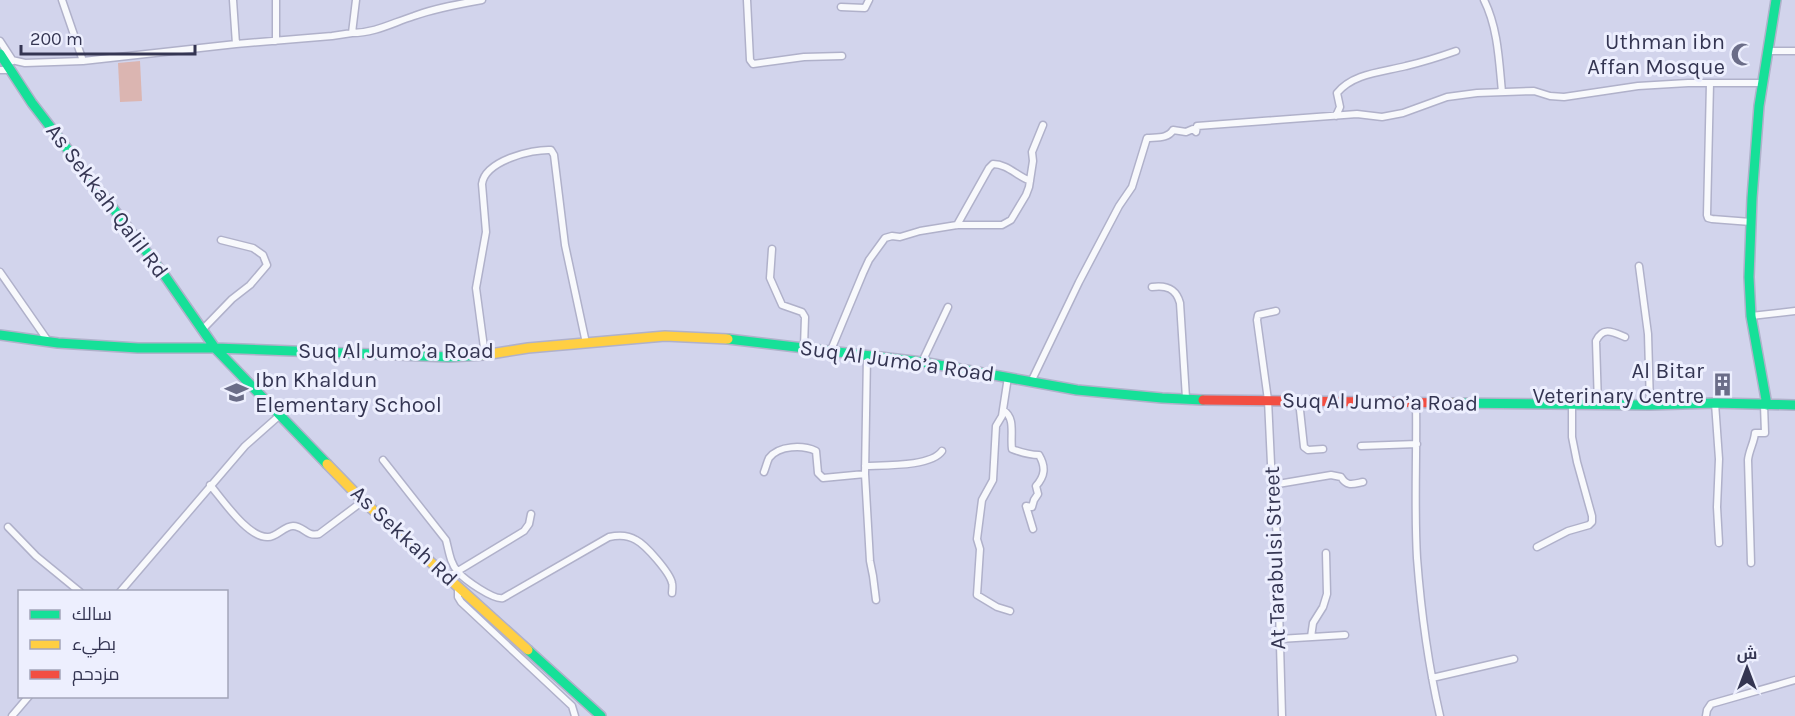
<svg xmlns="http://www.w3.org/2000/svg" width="1795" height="716" viewBox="0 0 1795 716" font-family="Karla,Cairo,sans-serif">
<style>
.green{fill:#dbb5b1}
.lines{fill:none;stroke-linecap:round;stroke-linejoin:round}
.street-casing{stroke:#b0b1ca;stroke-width:9}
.fast-casing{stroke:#b0b1ca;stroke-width:12}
.slow-casing{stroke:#b0b1ca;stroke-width:12}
.jam-casing{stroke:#b0b1ca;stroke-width:12}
.street{stroke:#f8f9fc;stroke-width:6}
.fast{stroke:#16e098;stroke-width:9}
.slow{stroke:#ffcf43;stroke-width:9}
.jam{stroke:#f24e42;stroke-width:9}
.labels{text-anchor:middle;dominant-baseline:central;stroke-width:6;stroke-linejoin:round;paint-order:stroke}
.poi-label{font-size:22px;fill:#343552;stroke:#edeffe;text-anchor:end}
.street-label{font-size:22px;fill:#343552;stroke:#edeffe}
</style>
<rect width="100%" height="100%" fill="#d2d4ec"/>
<path class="green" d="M140,61L142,101L120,102L118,63Z"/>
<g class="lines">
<defs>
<path id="street" d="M62,0L83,61
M233,0L236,44
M276,0V41
M747,0L750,60L753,64L804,57L842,56
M1484,0C1498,28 1499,61 1502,92
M841,7L865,8L869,0
M352,33C375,33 392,23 414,16C436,8 459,4 482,0
M0,41L13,61
M1767,51H1795
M3,58L25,63L83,61L236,44L332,36L352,33L356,0
M0,70H10
M1710,83L1707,215L1708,218L1712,219L1751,222
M1336,116L1340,107L1337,93C1353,73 1383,72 1406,66C1423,62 1439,57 1456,51
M957,225L989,168L993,164C1007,164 1017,176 1030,181
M772,249L770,278L782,305L802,312L805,317L804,347
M1639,266L1648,334L1650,405
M0,272L48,341
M1152,287C1166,285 1176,288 1180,303L1186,398
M1276,311L1258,315L1257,320L1268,400L1272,485L1277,536L1282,716
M1751,316L1795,311
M202,330L232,299L250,285L267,265L263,255L253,248L221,240
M831,350L863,273L869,260L885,238L892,236L900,237L920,231L957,225H1002L1011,220L1026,195L1029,187L1033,161L1032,152L1043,125
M485,355L476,288L486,232L482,184C485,161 531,149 551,150L554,155L565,245L586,343
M867,355L865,474L870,561L873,576L876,600
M922,362L948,307
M1008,377L1002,416L996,426L993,480L982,500L977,539L980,549L977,595L997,607L1010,611
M1031,382L1079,282L1119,206L1132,187L1147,138C1156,137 1168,139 1173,130L1186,132L1193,129L1196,132L1197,126L1357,114L1382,117L1403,113L1447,97L1477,93L1534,91L1550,96L1564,97L1638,86L1688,83H1762
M1299,401L1304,447L1308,450L1323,449
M1416,402C1417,454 1414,506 1417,558C1421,611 1428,664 1440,716
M1715,403L1719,459L1717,507L1719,543
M1598,405L1596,341C1603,326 1613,332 1625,337
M1003,410C1016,418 1010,435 1012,449C1020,452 1031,455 1039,455C1046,467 1045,476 1036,486L1038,494L1034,500L1032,507L1026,506L1033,529
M1361,446L1417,444
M383,460L446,540C449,551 450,563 458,572C465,580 493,600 503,598L609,537C618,535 628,535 636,540C646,545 670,573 672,583C673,584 672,592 672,593
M865,466C883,465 931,467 942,451
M764,472C766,467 767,462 769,458C779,445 803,445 816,451L818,473L823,478L865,474
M210,485C223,500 248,538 268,537C277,537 284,526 293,526C304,526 306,537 319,534L363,501
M1272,485L1331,475L1341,477C1347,487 1353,484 1363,482
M8,527L36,556L80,592
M1537,547L1568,531L1589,525L1592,522V516L1577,462L1572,437V405
M1751,563L1748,460C1749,450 1754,443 1755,433H1765L1764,405
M448,577L524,531L529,524L531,514
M458,587V597L461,602L572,706L575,716
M120,592L245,446L280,415
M1311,637L1313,623L1323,607L1327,594L1326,553
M1279,639L1345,635
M1432,678L1514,659
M12,716L29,696
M1706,716L1707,710L1711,704L1795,680"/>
<path id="fast" d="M0,54L32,103L165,276L215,348L327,464
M0,335L58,343L138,348H215L449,357L484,355
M728,339L922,362L1077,390L1162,398L1203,400
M1452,403L1650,405L1715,403L1795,405
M1767,405L1751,316L1749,277L1752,198L1759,106L1776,0
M528,650L601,716"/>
<path id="slow" d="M484,355L528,348L665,336L728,339
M327,464L363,501L528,650"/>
<path id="jam" d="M1203,400L1452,403"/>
</defs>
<use href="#street" class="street-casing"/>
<use href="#fast" class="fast-casing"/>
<use href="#slow" class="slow-casing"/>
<use href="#jam" class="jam-casing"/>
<use href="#street" class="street"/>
<use href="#fast" class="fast"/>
<use href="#slow" class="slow"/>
<use href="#jam" class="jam"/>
</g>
<defs>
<symbol id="mosque-bare" viewBox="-9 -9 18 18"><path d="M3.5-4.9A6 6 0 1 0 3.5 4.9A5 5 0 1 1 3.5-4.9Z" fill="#6b6d88" stroke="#edeffe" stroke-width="2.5" paint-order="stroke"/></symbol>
<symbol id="building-bare" viewBox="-9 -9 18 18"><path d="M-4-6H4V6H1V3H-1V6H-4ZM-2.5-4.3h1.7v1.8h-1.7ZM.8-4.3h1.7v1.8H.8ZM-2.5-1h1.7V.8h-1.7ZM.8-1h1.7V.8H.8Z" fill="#6b6d88" stroke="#edeffe" stroke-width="2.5" paint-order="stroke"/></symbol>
<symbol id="school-bare" viewBox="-9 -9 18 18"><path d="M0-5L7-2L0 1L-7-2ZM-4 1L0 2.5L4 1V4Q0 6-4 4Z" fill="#6b6d88" stroke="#edeffe" stroke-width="2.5" paint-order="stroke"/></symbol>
</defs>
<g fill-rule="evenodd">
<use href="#mosque-bare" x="1726" y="38" width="33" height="33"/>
<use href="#building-bare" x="1706" y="368" width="33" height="33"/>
<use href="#school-bare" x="220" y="376" width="33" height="33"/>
</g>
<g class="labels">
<g class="poi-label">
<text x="1725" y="42">Uthman ibn<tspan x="1725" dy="25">Affan Mosque</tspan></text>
<text x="1704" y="371">Al Bitar<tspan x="1704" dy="25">Veterinary Centre</tspan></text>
<text x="255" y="380" text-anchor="start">Ibn Khaldun<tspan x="255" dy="25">Elementary School</tspan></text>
</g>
<g class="street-label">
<text transform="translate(107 201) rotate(53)">As Sekkah Qalil Rd</text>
<text x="396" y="351">Suq Al Jumo’a Road</text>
<text transform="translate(897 361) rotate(8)">Suq Al Jumo’a Road</text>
<text transform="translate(1380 402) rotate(1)">Suq Al Jumo’a Road</text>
<text transform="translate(404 536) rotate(43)">As Sekkah Rd</text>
<text transform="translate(1275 558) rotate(-92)">At Tarabulsi Street</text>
</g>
</g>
<rect x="18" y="590" width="210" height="108" fill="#edeffe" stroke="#a3a5b9" stroke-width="1.5"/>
<rect x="30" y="610" width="30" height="9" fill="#16e098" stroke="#a3a5b9" stroke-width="1.5"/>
<text x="72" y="620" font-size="18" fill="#343552">سالك</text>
<rect x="30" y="640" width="30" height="9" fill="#ffcf43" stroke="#a3a5b9" stroke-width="1.5"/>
<text x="72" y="650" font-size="18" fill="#343552">بطيء</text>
<rect x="30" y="670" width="30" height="9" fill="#f24e42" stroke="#a3a5b9" stroke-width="1.5"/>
<text x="72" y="680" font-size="18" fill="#343552">مزدحم</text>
<g transform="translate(1747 668)" stroke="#edeffe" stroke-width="4.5" paint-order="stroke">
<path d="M0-4.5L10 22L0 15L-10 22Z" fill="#343552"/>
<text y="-9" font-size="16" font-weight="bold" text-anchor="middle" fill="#343552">ش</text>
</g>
<path d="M21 45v9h174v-9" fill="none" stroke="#343552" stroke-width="3"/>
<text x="30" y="45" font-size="18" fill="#343552" stroke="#edeffe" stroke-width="4.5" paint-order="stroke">200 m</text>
</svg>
